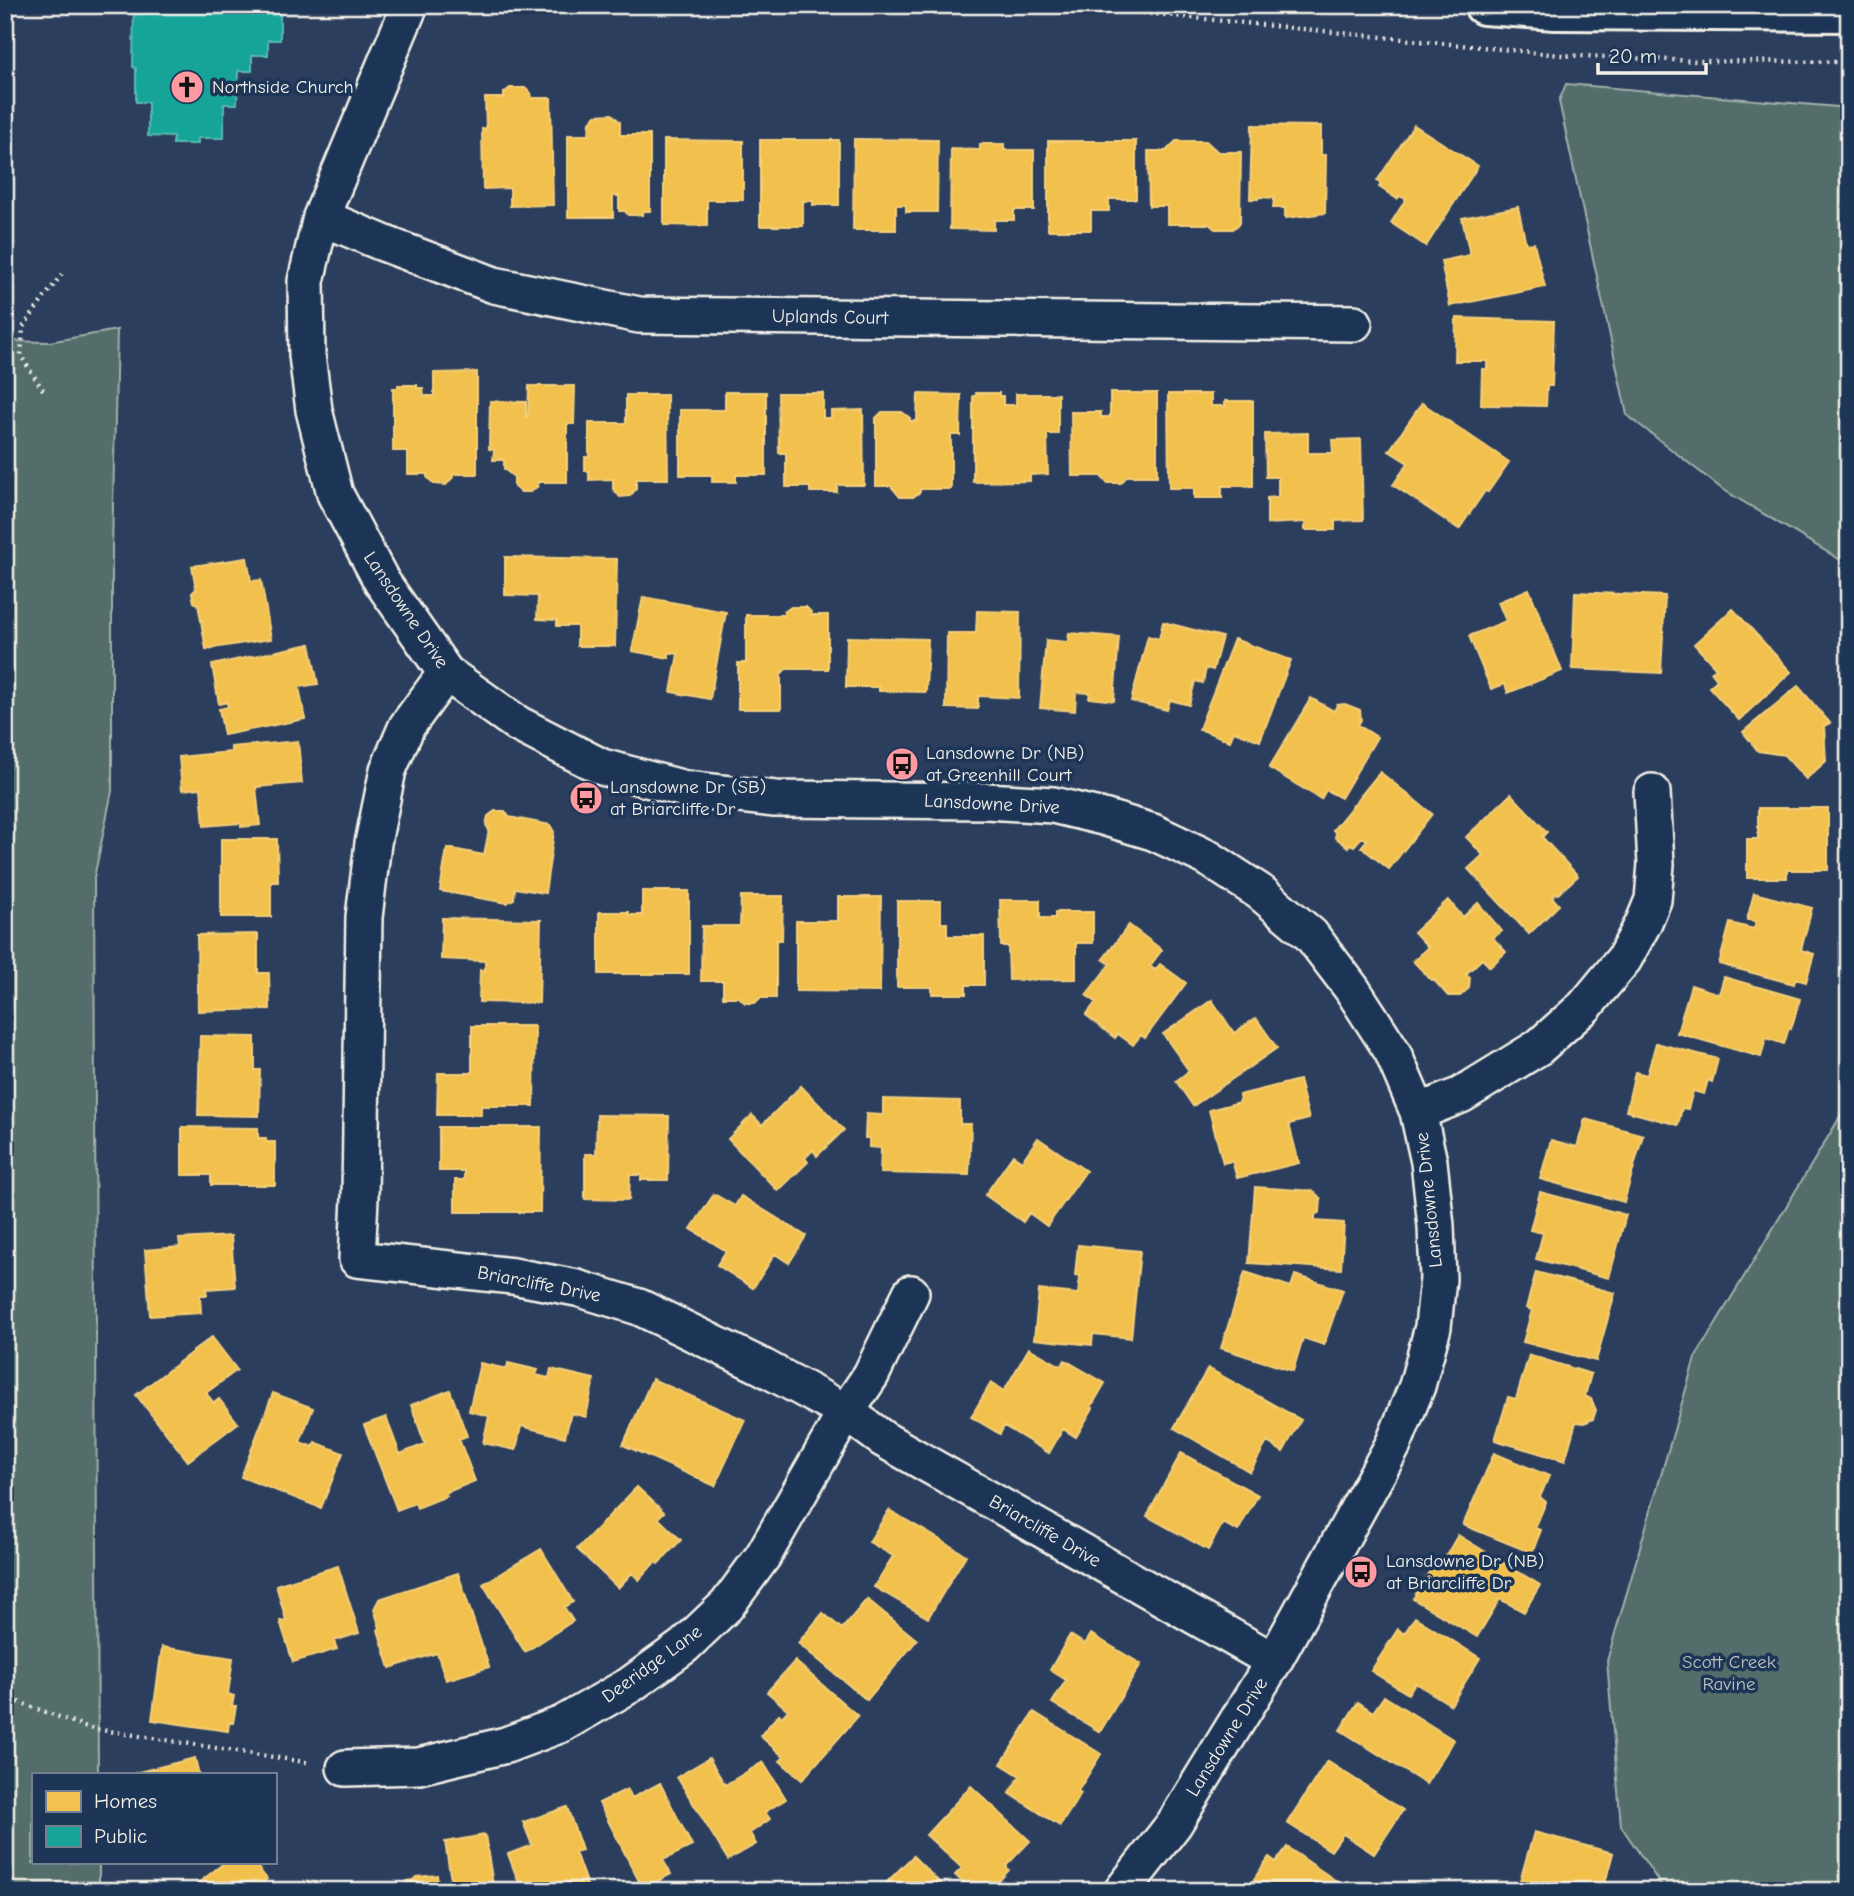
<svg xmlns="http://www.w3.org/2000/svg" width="1854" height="1896" viewBox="0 0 1854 1896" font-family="'Comic Neue',sans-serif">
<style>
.green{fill:#526e6b;stroke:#a3b0aa;stroke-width:2}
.homes{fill:#f2c14e;stroke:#f3cf7c;stroke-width:2}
.public{fill:#17a398;stroke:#59bab0;stroke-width:2}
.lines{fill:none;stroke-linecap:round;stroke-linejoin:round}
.minor-casing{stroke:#f4f1e8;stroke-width:40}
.major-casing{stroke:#f4f1e8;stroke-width:44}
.path{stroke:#f4f1e8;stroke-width:4.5;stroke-dasharray:2 5;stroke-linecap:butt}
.minor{stroke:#1d3557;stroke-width:35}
.major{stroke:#1d3557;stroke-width:38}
.labels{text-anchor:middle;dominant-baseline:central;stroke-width:7;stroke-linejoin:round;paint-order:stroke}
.poi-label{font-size:19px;fill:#f4f1e8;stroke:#1d3557;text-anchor:start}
.street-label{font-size:19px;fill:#f4f1e8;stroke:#1d3557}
.park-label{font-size:19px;fill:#bbc3bc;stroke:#1d3557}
</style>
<rect width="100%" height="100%" fill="#2c3e5d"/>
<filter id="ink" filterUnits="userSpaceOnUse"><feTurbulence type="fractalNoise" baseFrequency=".0143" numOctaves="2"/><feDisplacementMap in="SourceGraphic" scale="14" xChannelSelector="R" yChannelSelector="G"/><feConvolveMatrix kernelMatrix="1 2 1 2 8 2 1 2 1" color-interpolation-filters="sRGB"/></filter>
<g filter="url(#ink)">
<path class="green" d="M1566,84L1849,108V565L1722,489L1627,415L1559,101Z
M117,330L112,550V791L94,878L98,1775H33V1863H99V1891H5V341L49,342Z
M1849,1098V1891H1665L1621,1826L1607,1661L1695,1358L1837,1122Z"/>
<path class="homes" d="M510,88H526L531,93L532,98H551L553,205L510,206V188L483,189L482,129H486L485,98H504V93Z
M612,114L620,122V135H650V211H644L642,215H628L625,211H619V196H613V217H568V135H589L590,122L596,115Z
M1252,125L1321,126V155H1326L1325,213L1285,218V208H1273L1274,198L1258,197V199H1250Z
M1414,125L1478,166L1426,246L1391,223L1406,199L1400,196L1397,199L1379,187L1381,184L1377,181Z
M854,139L938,140L937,212H906V205H896V230H853Z
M664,140L743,141V200H707V226L664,225Z
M760,140H839V205H813V201H803V226H760Z
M1048,141H1136V199H1109V211H1091V230H1048Z
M1176,141H1206L1218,152H1241L1240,223L1233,229H1215L1209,224H1167V206H1149L1148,151H1166Z
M980,144H1004V150H1034V210H1014V220H994V230L950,229L951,149L980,150Z
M1518,207L1526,244L1534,243L1545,287L1450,306L1441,261L1470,255L1462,218Z
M1456,318L1554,321L1552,386H1547L1546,406L1481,405L1482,369H1487V361H1455Z
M477,372V474H453V477L446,485L434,484L427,477V474H408V451H393V388H398V385H417V388H423L424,396H434V373Z
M529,386H575L574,424H567V482H538V486L530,492H521L514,486V477L504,469V460H493L494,450L489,449L490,401L526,402V417H528Z
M725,392H766V475H736V482H712V475H680V410H725Z
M778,393H823V418H831V411L863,410L864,485H837V492H810V487H786V453H779Z
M976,393H999V396H1003V405H1016V394H1058V434H1047L1048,474L1030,475V481L973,482V396H976Z
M1110,393H1157V476H1127L1121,483H1107L1101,476H1072L1071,412H1101V417H1110Z
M918,394L961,395L960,435H951V489H920V492L913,497H900L891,486H876V418L882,412H902L910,418V421H917Z
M1168,394H1211V406H1225V401H1253V486H1222V498H1194V488H1169Z
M626,395H667L668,479H636V489L630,496L620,497L613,489V479L589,480V471H585V457H589V423H626Z
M1422,403L1509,462L1488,492L1485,491L1459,529L1393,485L1408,463L1389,451Z
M1308,433V453H1333L1332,440L1361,439L1363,520L1335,521V530H1305V522L1267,524V498L1278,497V477H1266L1265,434Z
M505,557L617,559L615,646H577V626H557V620L537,619L538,596L505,595Z
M247,558L251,581L261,580L271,639L206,649L198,604L194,602L192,593L196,589L192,566Z
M1529,589L1562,671L1508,693L1505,684L1491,689L1469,636L1506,621L1498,602Z
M1575,592L1665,596L1661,673L1572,669Z
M643,597L726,612L710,699L671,692L678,654L669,652V658L632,651Z
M791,607H806L811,612V615H828V669H786L781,674V709H738V663H746V615H784V612Z
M1733,609L1791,672L1739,720L1709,687L1717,680L1711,672L1716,668L1694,644Z
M977,611L1020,612L1019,698L978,696V709L946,708L947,633H976Z
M1163,622L1222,637L1213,670L1206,668L1203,683L1195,681L1189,705L1170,700L1167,710L1131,701L1148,636L1159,639Z
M1069,633L1119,637L1114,701L1089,698L1090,693L1076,692L1075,711L1040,708L1046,640L1068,642Z
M847,637L928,639L926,692L879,691V687H846Z
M1234,639L1291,660L1260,741L1234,731L1230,741L1199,729Z
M310,644L318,684L299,687L305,719L224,735L219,709L228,707L227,702L219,704L212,665Z
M1798,686L1830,723L1824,726L1826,761L1806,779L1784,755L1758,751L1743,732Z
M1311,698L1334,711L1337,705L1345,704L1360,710L1361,720L1358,725L1377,737L1341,798L1326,790L1321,799L1269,768Z
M298,741L302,783L256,787L260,825L241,827V823L204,826L201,788L182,790L179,757L231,752V747Z
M1380,772L1432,814L1389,869L1361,847L1367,840L1362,837L1354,846L1350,844L1348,847L1335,837L1336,833L1333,830Z
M1511,794L1547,832L1542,837L1578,876L1558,894L1556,893L1552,897L1559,905L1529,934L1468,869L1483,855L1466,837Z
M1758,808H1828V870H1787V878H1747V839H1758Z
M495,811H505L509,817L550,825L554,832L545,893L515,888L514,899L507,903L440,891L447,848L484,855L489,830L486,825L488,816Z
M221,839H277L278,882H271V917H221Z
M642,891H689V974H599V912H629V915H642Z
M1754,893L1812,908L1801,950L1814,954L1806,982L1795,979L1794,984L1719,964L1730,923L1754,929L1756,921L1747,920Z
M741,896H783L782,940H776V998H760L755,1003H745L739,997H723V981H701L702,926H740Z
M838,897H881L880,992L796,991V921H838Z
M1000,900H1040V918H1055V912H1093V943H1076V979L1009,980L1008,946H1001Z
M1448,900L1463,917L1478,903L1502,931L1493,938L1506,952L1490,967L1482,959L1466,974L1470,977L1469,988L1460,996H1448L1433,979L1431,980L1413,961L1428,947L1414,932Z
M897,901H941V923H947V936H984V985H966V994H932V987H897Z
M442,918L541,920L539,1003L479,1002L480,970H485V961L441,959Z
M1129,925L1162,950L1150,966L1155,970L1160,964L1186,983L1145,1038L1141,1035L1133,1045L1118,1034L1115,1038L1086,1015L1096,1002L1086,995L1110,964L1103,959Z
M258,934V973H269L270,1009L198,1011L197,935Z
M1724,977L1800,999L1791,1029L1789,1028L1784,1044L1766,1038L1761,1057L1677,1033L1691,985L1719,994Z
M1212,1000L1234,1033L1256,1018L1277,1048L1193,1106L1176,1081L1189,1071L1163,1034Z
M472,1026H535L534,1106H481V1115H437L438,1073H472Z
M200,1036L255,1037V1070H260L259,1116L198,1115Z
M1656,1043L1718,1059L1712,1082L1708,1080L1704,1094L1693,1091L1688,1109L1682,1108L1678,1125L1626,1111L1635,1072L1647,1075Z
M1299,1080L1309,1119L1289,1124L1299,1163L1237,1178L1232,1161L1223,1163L1209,1110L1240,1102L1239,1095Z
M801,1086L844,1130L817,1156L813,1150L805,1158L808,1162L778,1191L728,1139L752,1115L762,1125Z
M883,1099L960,1101V1124H971L969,1175L880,1173L881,1148L869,1147V1138H865L866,1114L883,1115Z
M597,1115L669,1116L668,1180H641V1175H630L629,1200L585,1199V1154H596Z
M1585,1119L1643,1135L1624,1202L1540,1179L1551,1140L1577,1147Z
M182,1127L258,1128V1138H266V1142H275V1185H211V1175H182Z
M439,1127H541L540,1212H455V1180H464V1171H439Z
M1038,1138L1086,1171L1047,1226L1029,1213L1023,1222L985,1195L1013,1155L1022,1161Z
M1255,1187L1313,1191L1321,1199L1320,1212L1315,1215V1221L1344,1223L1341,1269L1249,1263Z
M1540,1192L1626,1215L1609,1278L1536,1259L1543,1233L1530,1230Z
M714,1194L735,1206L741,1196L806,1236L789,1263L775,1254L753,1288L717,1265L726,1251L691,1229Z
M231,1236L235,1287L206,1289L207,1295H200L201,1313L150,1316L145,1250L180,1247L179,1239Z
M1078,1245L1140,1251L1131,1338L1093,1334L1092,1345L1034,1339L1039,1290L1078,1294L1080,1276L1075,1275Z
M1245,1272L1291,1287L1295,1275L1343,1290L1324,1345L1303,1338L1293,1371L1221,1348Z
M1536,1272L1615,1293L1596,1361L1523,1342L1532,1310L1526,1308Z
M212,1337L237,1370L206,1393L214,1403L219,1399L238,1423L188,1461L136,1395Z
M1029,1348L1061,1366L1065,1360L1105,1383L1091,1407L1093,1408L1076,1437L1063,1429L1049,1453L1004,1426L1000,1434L971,1417L991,1383L1004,1391Z
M1529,1355L1591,1374L1585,1396L1591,1399L1596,1410L1593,1419L1584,1423L1576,1422L1565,1461L1495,1440L1508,1397L1516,1399Z
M480,1363L507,1369L508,1363L538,1370L536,1375L549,1378L551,1369L594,1379L586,1417L571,1413L565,1437L521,1426L516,1450L483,1443L489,1416L469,1411Z
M1208,1368L1301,1420L1283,1452L1267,1442L1250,1472L1174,1428Z
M652,1379L745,1420L715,1486L623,1445Z
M450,1390L467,1436L459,1439L475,1481L445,1493L447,1496L417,1508L415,1503L397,1510L364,1425L386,1417L400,1454L425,1444L411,1405Z
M273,1393L313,1408L300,1442L313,1447L315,1442L343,1453L321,1508L241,1477Z
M1181,1453L1258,1495L1238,1531L1223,1523L1208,1550L1147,1516Z
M1494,1453L1549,1476L1540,1497L1546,1502L1535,1528L1541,1530L1532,1553L1463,1525Z
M637,1487L664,1512L658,1518L681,1540L658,1564L655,1562L639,1580L632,1573L618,1588L577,1549Z
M889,1510L966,1555L928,1618L874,1587L893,1556L869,1542Z
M1458,1535L1540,1585L1524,1612L1500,1599L1477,1637L1413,1599L1435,1562L1440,1566Z
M541,1549L573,1602L564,1607L573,1621L525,1652L483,1584Z
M338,1566L359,1633L334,1641L337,1649L293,1662L280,1621L286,1620L276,1585Z
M458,1573L489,1667L446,1680L437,1653L390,1668L378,1630L380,1628L374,1609L379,1599Z
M867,1599L917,1640L867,1700L798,1643L823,1613L842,1629Z
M1415,1617L1480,1658L1451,1705L1415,1683L1408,1694L1371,1671L1398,1629L1404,1634Z
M1091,1634L1141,1664L1100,1732L1052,1703L1066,1680L1050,1670L1070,1635L1085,1644Z
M162,1647L233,1658L228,1694L234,1696L232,1706H236L233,1723H229L228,1731L152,1720Z
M795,1661L858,1716L802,1780L780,1761L784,1757L760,1736L779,1714L782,1717L788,1710L767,1692Z
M1384,1696L1454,1740L1426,1784L1340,1730L1358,1702L1373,1712Z
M1034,1712L1101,1754L1078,1791L1081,1793L1060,1826L1009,1793L1020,1776L1001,1764Z
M195,1758L199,1775H136L135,1773Z
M709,1758L725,1785L763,1762L786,1799L765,1812L770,1819L750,1833L756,1844L728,1860L677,1777Z
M1327,1761L1403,1810L1374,1854L1343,1834L1331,1851L1287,1823Z
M660,1783L692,1846L663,1860L671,1874L643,1889L599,1803L627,1789L632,1798Z
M971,1786L1030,1841L1006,1866L1009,1870L990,1891H972L955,1875L962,1868L926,1835Z
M567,1807L582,1850L575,1852L589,1891H522L508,1854L532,1845L523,1822Z
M1534,1832L1613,1853L1603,1891H1517Z
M485,1835L494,1891H408L406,1881L413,1880L416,1877L437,1875L438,1882L451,1880L445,1842Z
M1287,1847L1342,1885L1338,1891H1246L1269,1857L1276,1862Z
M913,1856L948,1891H878Z
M224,1863H254L267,1879L262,1883L269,1891H188Z"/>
<path class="public" d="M134,5H280V40H268V55H252V71H238L237,104H224V138H198V144H173V137L148,136V102H136V68L133,67Z"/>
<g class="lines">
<defs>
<path id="minor" d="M410,5L321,217L306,281L307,355L314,410L335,494L382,582L446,673L518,724L602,767L685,789L775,799L986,801L1053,805L1103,817L1153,832L1208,858L1260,892L1311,935L1352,989L1392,1051L1418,1112L1429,1162L1436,1226L1438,1279L1433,1327L1417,1386L1393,1445L1274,1661L1174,1824L1122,1891
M321,217L383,243L494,285L639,315L1354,323
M446,673L407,726L388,770L373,843L364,917L360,1198L357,1259L513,1276L577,1288L639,1307L763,1367L846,1412L883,1439L1274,1661
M1418,1112L1461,1095L1539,1047L1585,1006L1624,959L1643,924L1653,900L1656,864L1652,792
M345,1768L419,1766L506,1745L562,1724L630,1685L684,1646L727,1605L763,1556L846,1412L871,1375L911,1293"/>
<path id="major" d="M1484,5L1555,10L1849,12"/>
</defs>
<use href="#minor" class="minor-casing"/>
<use href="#major" class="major-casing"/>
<path class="path" d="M1066,5L1560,55L1696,61L1849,62
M43,390L21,356L23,327L64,271
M5,1697L89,1728L311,1763"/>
<use href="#minor" class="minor"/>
<use href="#major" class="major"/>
</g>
</g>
<defs>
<symbol id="church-disc" viewBox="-11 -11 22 22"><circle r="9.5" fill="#ff9aa2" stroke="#1d3557"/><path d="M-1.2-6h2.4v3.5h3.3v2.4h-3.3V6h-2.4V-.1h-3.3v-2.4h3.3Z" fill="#111"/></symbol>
<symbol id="bus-disc" viewBox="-11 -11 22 22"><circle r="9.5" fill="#ff9aa2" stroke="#1d3557"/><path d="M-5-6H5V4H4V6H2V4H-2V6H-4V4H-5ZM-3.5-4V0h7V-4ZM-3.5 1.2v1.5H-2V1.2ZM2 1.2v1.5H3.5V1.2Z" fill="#111"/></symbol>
</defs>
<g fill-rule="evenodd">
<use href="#church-disc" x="168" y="68" width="38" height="38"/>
<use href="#bus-disc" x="883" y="745" width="38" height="38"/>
<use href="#bus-disc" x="567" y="779" width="38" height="38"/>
<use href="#bus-disc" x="1342" y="1553" width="38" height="38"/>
</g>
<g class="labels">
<g class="poi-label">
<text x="212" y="87">Northside Church</text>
<text x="926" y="753">Lansdowne Dr (NB)<tspan x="926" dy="22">at Greenhill Court</tspan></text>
<text x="610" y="787">Lansdowne Dr (SB)<tspan x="610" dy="22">at Briarcliffe Dr</tspan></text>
<text x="1386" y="1561">Lansdowne Dr (NB)<tspan x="1386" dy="22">at Briarcliffe Dr</tspan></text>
</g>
<g class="street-label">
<text transform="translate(830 317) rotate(1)">Uplands Court</text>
<text transform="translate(406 610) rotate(56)">Lansdowne Drive</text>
<text transform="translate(992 804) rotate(3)">Lansdowne Drive</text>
<text transform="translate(1429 1200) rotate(-96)">Lansdowne Drive</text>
<text transform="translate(539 1284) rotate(11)">Briarcliffe Drive</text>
<text transform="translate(1045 1531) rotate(30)">Briarcliffe Drive</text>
<text transform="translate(652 1664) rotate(-36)">Deeridge Lane</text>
<text transform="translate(1227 1737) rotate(-58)">Lansdowne Drive</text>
</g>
<g class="park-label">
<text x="1729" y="1662">Scott Creek<tspan x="1729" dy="22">Ravine</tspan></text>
</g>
</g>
<rect width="1854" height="1896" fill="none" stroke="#1d3557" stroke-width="28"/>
<rect x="14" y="14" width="1826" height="1868" fill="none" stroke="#f4f1e8" stroke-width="2.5" filter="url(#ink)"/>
<rect x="32" y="1773" width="245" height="91" fill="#1d3557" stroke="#738091" stroke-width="2"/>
<rect x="46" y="1791" width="35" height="21" fill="#f2c14e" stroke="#738091" stroke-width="2"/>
<text x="94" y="1808" font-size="21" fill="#f4f1e8">Homes</text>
<rect x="46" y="1826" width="35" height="21" fill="#17a398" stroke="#738091" stroke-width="2"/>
<text x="94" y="1843" font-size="21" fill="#f4f1e8">Public</text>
<path d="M1598 63v10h108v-10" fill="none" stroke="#f4f1e8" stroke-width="3.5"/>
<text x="1609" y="63" font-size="21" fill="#f4f1e8" stroke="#1d3557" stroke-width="5" paint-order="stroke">20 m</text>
</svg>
